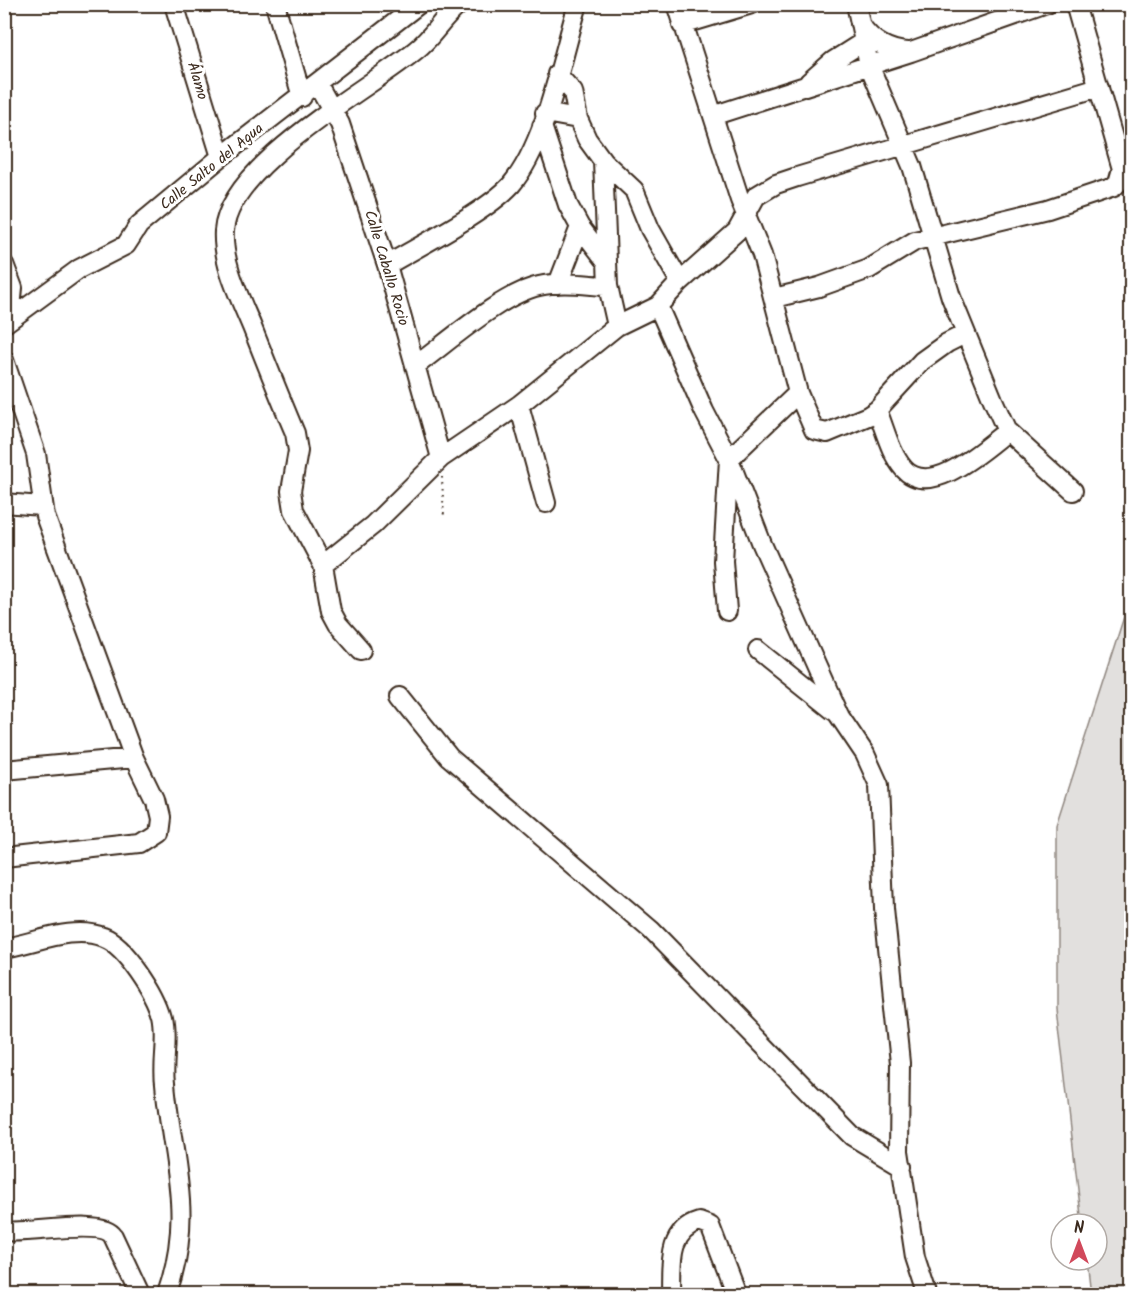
<svg xmlns="http://www.w3.org/2000/svg" width="1136" height="1299" viewBox="0 0 1136 1299" font-family="Kalam,sans-serif">
<style>
.park{fill:#e2e0de;stroke:#8e857e;stroke-width:1.5}
.lines{fill:none;stroke-linecap:round;stroke-linejoin:round}
.minor-casing{stroke:#3b2a1e;stroke-width:22}
.path{stroke:#3b2a1e;stroke-width:2;stroke-dasharray:1.5 4.5;stroke-linecap:butt}
.minor{stroke:#fff;stroke-width:18}
.labels{text-anchor:middle;dominant-baseline:central;stroke-width:6;stroke-linejoin:round;paint-order:stroke}
.street-label{font-size:15px;fill:#3b2a1e;stroke:#fff}
</style>
<rect width="100%" height="100%" fill="#fff"/>
<filter id="ink" filterUnits="userSpaceOnUse"><feTurbulence type="fractalNoise" baseFrequency=".0167" numOctaves="2"/><feDisplacementMap in="SourceGraphic" scale="12" xChannelSelector="R" yChannelSelector="G"/><feConvolveMatrix kernelMatrix="1 2 1 2 8 2 1 2 1" color-interpolation-filters="sRGB"/></filter>
<g filter="url(#ink)">
<path class="park" d="M1131,595V1294H1091L1087,1260H1097V1224H1082L1057,1008V825Z"/>
<g class="lines">
<defs>
<path id="minor" d="M174,4L221,157
M275,4L302,97
M677,4L740,200L762,255L798,393L814,430L827,433L868,416L877,410L922,361L947,343L965,334
M856,4L869,65L912,166L951,297L993,400L1007,431L1073,491
M860,24C871,41 889,52 909,52
M682,25L752,4
M557,74L573,92L578,119
M809,82L833,61L863,42
M317,83L340,124L387,265L441,458
M545,113L578,119L587,139L603,161L634,190L650,229L680,282
M715,115L911,52L1047,4
M542,126L568,205L580,227L607,262
M603,161L608,286L617,326
M4,264L13,288L10,318
M387,265C421,245 486,212 511,185C546,144 562,57 578,4
M558,284L580,227
M774,298L819,287L869,269L915,241L1048,209L1114,187L1118,183L1122,169L1075,4
M658,306L704,411L729,459L762,544L838,714L865,754L879,785L884,908L900,1063L899,1151L915,1257L927,1294
M4,324L79,269L126,245L139,225L221,157L419,4
M4,360L36,454L45,516L134,758L154,799L158,816L156,832L139,843L4,858
M415,366C447,343 501,294 539,286C561,281 586,285 608,286
M519,405L546,503
M877,410C885,429 890,453 904,469C931,499 985,448 1007,431
M4,503L42,506
M323,565L373,525L441,458L519,405L617,326L658,306L680,282L737,231L756,196L776,184L797,177L1099,87
M727,611L723,561L729,459L798,393
M361,650L338,624L331,611L323,565L294,510L291,491L298,451L295,433C280,398 266,362 252,327C240,298 222,263 224,231C229,164 366,91 416,50C433,37 443,17 460,4
M758,650L834,711
M400,696L449,757L651,930L852,1136L902,1166
M4,770L134,758
M4,948C35,943 73,925 103,937C126,945 158,996 164,1019C169,1040 162,1062 165,1083C172,1163 195,1212 167,1294
M4,1231C27,1235 102,1218 113,1236L140,1294
M671,1294C672,1268 666,1232 699,1222L710,1226L736,1294"/>
</defs>
<use href="#minor" class="minor-casing"/>
<path class="path" d="M442,477L444,519"/>
<use href="#minor" class="minor"/>
</g>
</g>
<g class="labels">
<g class="street-label">
<text transform="translate(197 81) rotate(73)">Álamo</text>
<text transform="translate(212 167) rotate(-39)">Calle Salto del Agua</text>
<text transform="translate(386 268) rotate(73)">Calle Caballo Rocio</text>
</g>
</g>
<rect width="1136" height="1299" fill="none" stroke="#fff" stroke-width="24"/>
<rect x="12" y="12" width="1112" height="1275" fill="none" stroke="#3b2a1e" stroke-width="2" filter="url(#ink)"/>
<g transform="translate(1079 1242)"><circle r="28" fill="#ffffff" stroke="#b1aaa5" stroke-width="1.5"/>
<path d="M0-4.5L10 22L0 15L-10 22Z" fill="#d1495b"/>
<text y="-9" font-size="16" font-weight="bold" text-anchor="middle" fill="#3b2a1e">N</text>
</g>
</svg>
